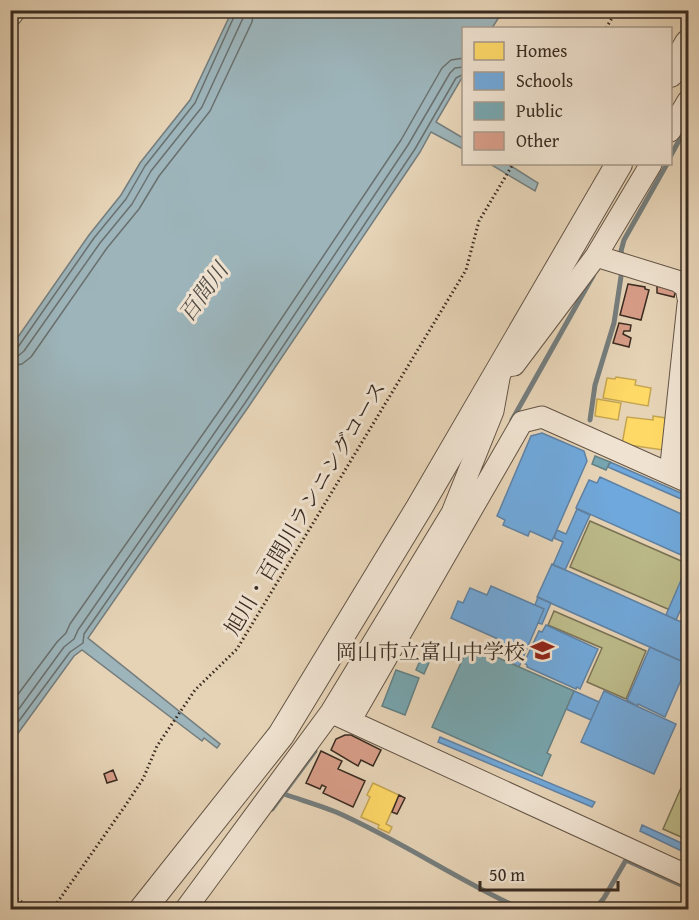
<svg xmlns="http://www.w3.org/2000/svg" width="699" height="920" viewBox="0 0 699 920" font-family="'Gentium Book Plus','Noto Serif JP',serif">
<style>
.green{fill:#bcba89;stroke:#7a7255;stroke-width:1.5}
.water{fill:#9cb4ba;stroke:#747d7d;stroke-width:1.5}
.homes{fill:#ffd966;stroke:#c4a551;stroke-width:1.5}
.schools{fill:#6fa8dc;stroke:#5f82a4;stroke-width:1.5}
.public{fill:#76a5af;stroke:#648084;stroke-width:1.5}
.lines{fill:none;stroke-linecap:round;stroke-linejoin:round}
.shore{stroke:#6a706e;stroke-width:1.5}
.stream{stroke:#747d7d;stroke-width:5}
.building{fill:#d89d88;stroke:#392b21;stroke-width:1.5}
.minor-casing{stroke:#645546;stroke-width:23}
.tertiary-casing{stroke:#645546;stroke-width:28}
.path{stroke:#392b21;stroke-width:3;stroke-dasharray:1.5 3;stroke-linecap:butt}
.minor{stroke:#efe2d0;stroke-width:21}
.tertiary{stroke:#efe2d0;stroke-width:26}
.labels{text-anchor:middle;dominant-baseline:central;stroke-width:6;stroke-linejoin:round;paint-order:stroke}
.street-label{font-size:21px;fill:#392b21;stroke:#efe2d0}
.poi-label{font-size:21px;fill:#392b21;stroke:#efe2d0;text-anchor:end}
.water-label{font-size:22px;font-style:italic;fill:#524d47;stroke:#efe2d0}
</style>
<rect width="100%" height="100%" fill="#e6d3b6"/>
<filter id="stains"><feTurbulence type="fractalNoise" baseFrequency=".00333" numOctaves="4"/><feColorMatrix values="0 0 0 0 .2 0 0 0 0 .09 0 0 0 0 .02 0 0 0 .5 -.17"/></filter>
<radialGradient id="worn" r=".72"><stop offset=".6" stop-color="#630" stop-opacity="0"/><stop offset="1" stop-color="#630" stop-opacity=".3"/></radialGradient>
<path class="green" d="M590,521L688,564L670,610L570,567Z
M554,611L646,651L626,699L587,682L602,648L548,625Z
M688,772V840L663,829Z"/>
<path class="water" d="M232,11H503L492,28H464L463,76L436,122L463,138V149L431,132L420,152L249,406L88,638L220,744L217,748L204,738L202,741L82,650L74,656L11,743V347L89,235L121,195L140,163L190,100Z
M490,164H508L538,183L535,191Z"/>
<path class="homes" d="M616,377L636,380L635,385L651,388L648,406L603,398L607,378L615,379Z
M597,399L621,403L618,420L595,416Z
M653,416L666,418L663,450L622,444L627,417L653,420Z
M373,783L399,795L386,824L392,827L389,833L378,828L379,825L361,817L370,797L367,795Z"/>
<path class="schools" d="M542,433L584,451L587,461L552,541L530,531L528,536L503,525L505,520L497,516L531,436Z
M610,462L688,496V502L608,467Z
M600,477L688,517V558L576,508L589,480L597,483Z
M577,509L590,515L565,570L553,565L563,542L554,538L557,530L566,534Z
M552,564L688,625V664L537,597Z
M688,564V593L676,620L666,615Z
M491,586L544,609L519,667L511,663L516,651L497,642L498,639L451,618L458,601L463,603L470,588L487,595Z
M538,597L551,603L542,624L538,623L544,609L535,605Z
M546,625L598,649L580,689L577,687L576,689L527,667V665L524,663L539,631L542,632Z
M650,647L688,664L665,717L638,704L637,706L627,700Z
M574,691L599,702L591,720L566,709Z
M604,691L676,724L654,774L581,742Z
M440,737L595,802L592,807L438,742Z
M642,825L688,846V854L640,831Z"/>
<path class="public" d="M595,456L610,462L606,470L592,464Z
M469,645L574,691L547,753L551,755L542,776L432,727Z
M422,656L430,660L424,674L416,670Z
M396,670L419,678L405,715L382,706Z"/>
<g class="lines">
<path class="shore" d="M10,350L18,347L94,238L126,199L145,166L195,103L237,10
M10,357L18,356L24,351L100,243L132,204L151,171L202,107L243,18L245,10
M10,366L22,364L31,357L107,248L139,209L159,176L210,111L252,22L254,10
M10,705L57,642L66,633L70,624L231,394L401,140L442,68L451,60L464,58
M10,721L64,647L74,639L78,630L238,399L408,145L450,73L455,68L464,67
M10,733L70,652L83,643L84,634L245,403L415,149L456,78L464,74"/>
<path class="stream" d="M670,157L688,124
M623,257L621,251L624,240L667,164
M512,420L593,276
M590,420L595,385L614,323L622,270
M284,794C301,800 319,805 336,812C400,840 459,881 523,910
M272,809L315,751
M594,910L604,898L626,860L688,888"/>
</g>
<path class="building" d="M628,284L645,287V289L649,290L641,320L620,315Z
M657,286L676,290L674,297L657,293Z
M619,323L631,325L630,331H624L623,334L631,338L629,347L613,343Z
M345,735H351L381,750L373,766L361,760L358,766L331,750L336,739Z
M321,751L342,761L338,769L365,781L353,807L323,793L326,787L322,785L320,789L306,783Z
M113,770L117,780L107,783L104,774Z
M399,795L405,798L397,814L392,812Z"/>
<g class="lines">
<defs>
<path id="minor" d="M670,131L688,101
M596,256L677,281L686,287L688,298
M670,474L688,304
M339,716L688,876
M350,721L522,422L542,417L688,482
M185,910L331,712L452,513L493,411L501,367L514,365L596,256L651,164"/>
<path id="tertiary" d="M10,13L12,10
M670,74L688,43
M142,910L281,735L419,508L619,164"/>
</defs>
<use href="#minor" class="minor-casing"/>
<use href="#tertiary" class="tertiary-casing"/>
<path class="path" d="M606,28L617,10
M10,893L32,910
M52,910L125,806L143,779L157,746L195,690L237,649L466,270L479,221L513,164"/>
<use href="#minor" class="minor"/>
<use href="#tertiary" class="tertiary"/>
</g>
<defs>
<symbol id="school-bare" viewBox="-9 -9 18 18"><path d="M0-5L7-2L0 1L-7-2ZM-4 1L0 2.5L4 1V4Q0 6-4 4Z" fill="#8f2418" stroke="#efe2d0" stroke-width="2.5" paint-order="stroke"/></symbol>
</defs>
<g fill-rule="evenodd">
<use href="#school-bare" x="526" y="634" width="33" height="33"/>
</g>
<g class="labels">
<g class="street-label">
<text transform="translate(305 508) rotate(-59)">旭川・百間川ランニングコース</text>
</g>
<g class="poi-label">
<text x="525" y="651">岡山市立富山中学校</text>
</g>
<g class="water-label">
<text transform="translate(203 292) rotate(-54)">百間川</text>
</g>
</g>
<rect width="699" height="920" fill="none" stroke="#e6d3b6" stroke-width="36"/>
<rect x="12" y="12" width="675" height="896" fill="none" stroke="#392b21" stroke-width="3"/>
<rect x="18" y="18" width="663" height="884" fill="none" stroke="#392b21" stroke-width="1.5"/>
<rect x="462" y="27" width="210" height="138" fill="#efe2d0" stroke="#a6998a" stroke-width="1.5"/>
<rect x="474" y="42" width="30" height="18" fill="#ffd966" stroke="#a6998a" stroke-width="1.5"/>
<text x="516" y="57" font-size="18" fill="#392b21">Homes</text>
<rect x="474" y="72" width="30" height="18" fill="#6fa8dc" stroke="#a6998a" stroke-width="1.5"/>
<text x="516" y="87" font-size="18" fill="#392b21">Schools</text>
<rect x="474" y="102" width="30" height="18" fill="#76a5af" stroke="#a6998a" stroke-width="1.5"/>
<text x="516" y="117" font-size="18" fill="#392b21">Public</text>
<rect x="474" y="132" width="30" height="18" fill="#d89d88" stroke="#a6998a" stroke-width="1.5"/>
<text x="516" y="147" font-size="18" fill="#392b21">Other</text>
<path d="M480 881v9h138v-9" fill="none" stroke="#392b21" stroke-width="3"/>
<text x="489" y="881" font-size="18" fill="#392b21" stroke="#efe2d0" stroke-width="4.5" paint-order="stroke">50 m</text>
<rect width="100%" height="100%" filter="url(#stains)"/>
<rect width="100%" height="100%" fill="url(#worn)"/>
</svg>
